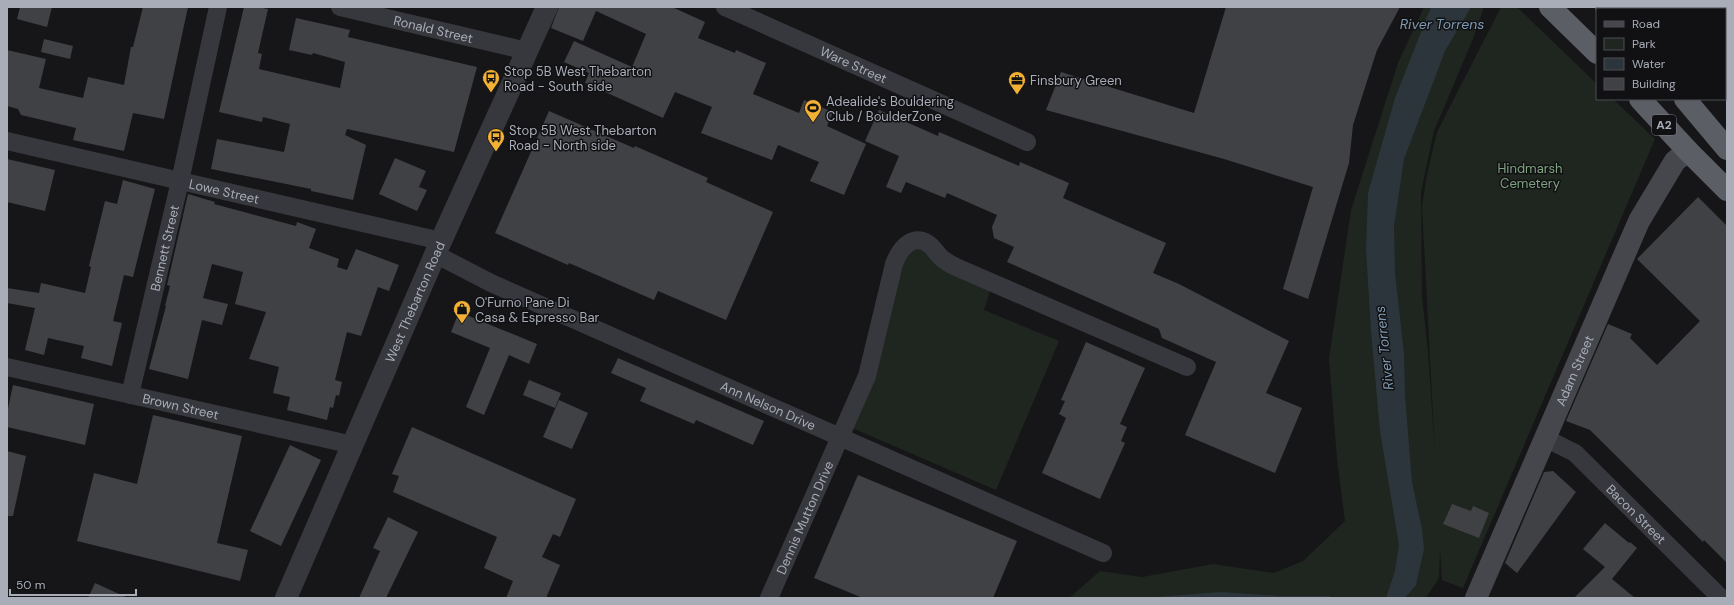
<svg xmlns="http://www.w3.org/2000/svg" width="1734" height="605" viewBox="0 0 1734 605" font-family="'DM Sans',sans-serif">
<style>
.green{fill:#1e261f}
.water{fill:#2c353c}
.building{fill:#404145}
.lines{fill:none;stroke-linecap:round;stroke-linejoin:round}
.minor{stroke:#37383d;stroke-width:18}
.tertiary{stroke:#37383d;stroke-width:22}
.secondary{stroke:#45474d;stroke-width:22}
.trunk{stroke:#5b5e65;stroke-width:22}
.labels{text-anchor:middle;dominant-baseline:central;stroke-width:3;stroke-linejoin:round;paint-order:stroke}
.shield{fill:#111113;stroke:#7b7e86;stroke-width:1}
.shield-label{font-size:12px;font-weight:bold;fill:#a8adb8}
.street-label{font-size:13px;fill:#a8adb8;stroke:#111113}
.poi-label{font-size:13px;fill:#a8adb8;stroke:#111113;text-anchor:start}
.park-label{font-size:13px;fill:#7fa381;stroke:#111113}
.water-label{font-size:14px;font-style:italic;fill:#7f9bb3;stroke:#111113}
</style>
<rect width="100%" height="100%" fill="#161618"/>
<path class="green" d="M1424,7H1484L1473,39L1434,131L1421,192L1422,297L1428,351L1435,453L1422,207L1427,174L1437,132L1501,7H1517L1597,84V99H1613L1655,139L1463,588L1442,580L1440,548L1439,578L1426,598H1069L1100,571L1142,577L1213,564L1274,573L1303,561L1345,521L1337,459L1329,358L1351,210L1398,63Z
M917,247L990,291L984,310L1059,341L996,490L852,428L900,263Z"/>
<path class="water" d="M1431,7H1471L1445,51L1404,159L1394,226L1395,273L1404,354L1405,396L1412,482L1422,529L1424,549L1416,585L1405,598H1386L1395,571L1399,545L1380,431L1371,331L1366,249L1368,193L1395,98Z
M1220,592L1280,596H1329L1333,598H1143Z"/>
<path class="building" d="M20,7H52L47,27L17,19Z
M143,7H188L164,119L133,113L124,151L73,140L76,128L21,115L18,109L7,106V50L46,59L39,88L83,98L88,77L124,85L131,47H133Z
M244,7H257L268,9L258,53L262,54L259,69L340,88L345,62L313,53L312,55L289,50L296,18L350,30L348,37L477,67L454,152L347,129L345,135L366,145L353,200L311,191V189L211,169L217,139L284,152L290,124L263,117L262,122L219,112Z
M559,7H672L705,22L698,38L735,53L736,50L766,63L753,94L799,113L804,100L833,112L827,126L866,144L844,195L810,181L819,162L778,145L772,160L701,133L712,107L675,92L663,118L585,83L589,73L564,62L574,41L632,67L646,34L596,11L583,41L551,28Z
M1226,7H1400L1377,50L1353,125L1349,163L1308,299L1283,289L1313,187L1224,159L1046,110L1061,72L1194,113Z
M44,39L73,46L70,59L41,52Z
M879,110L938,136L939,132L1019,166L1020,162L1069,183L1063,198L1166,243L1153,273L1179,284L1289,341L1266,393L1302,408L1275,473L1185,435L1216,362L1162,338L1159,329L1007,262L1014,247L994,238L992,227L997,215L947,193L945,198L906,182L901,193L886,187L899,156L865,141Z
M549,111L634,148L635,146L708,178L706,182L773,212L726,320L658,291L654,300L569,263L568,265L495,233Z
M395,158L426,171L419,187L427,190L417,211L379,194Z
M7,159L55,170L45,211L7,202Z
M123,180L155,189L133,277L124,275L113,321L122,323L112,366L81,358L84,346L48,338L44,355L25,350L35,308L7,303V288L39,293L41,283L85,293L91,267L89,266L105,201L117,204Z
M188,194L215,202L214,204L296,226L297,222L316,229L309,248L339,259L337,267L347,270L356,249L399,265L389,291L378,287L361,336L347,332L335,380L342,382L339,396L336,395L333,408L330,407L327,420L287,410L290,397L273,393L279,367L249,359L266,312L235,304L243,272L212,264L203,298L228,304L222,325L202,320L188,379L149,369L166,306H165L170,286L167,285Z
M1698,197L1727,226V563L1704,540L1703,542L1590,430L1566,421L1608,324L1632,334L1630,338L1657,365L1700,321L1637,259Z
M459,312L537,344L529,364L509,355L484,415L466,407L490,348L451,332Z
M1086,342L1145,368L1120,424L1127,427L1121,441L1125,443L1100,499L1042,473L1066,418L1059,414L1065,401L1061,400Z
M618,358L764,421L753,445L696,420L694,424L640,401L646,388L611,373Z
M529,380L561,393L555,408L523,395Z
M13,385L94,404L85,445L7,427V413Z
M559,400L588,413L572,449L543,437Z
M153,415L242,436L217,543L248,550L240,581L77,541L94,473L137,484Z
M412,427L576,499L560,537L553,534L542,557L560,565L546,598H506L513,581L484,568L497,537L393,492L399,476L392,474Z
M290,445L321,460L281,546L250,531Z
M7,451L26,456L13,516H7Z
M1553,471L1576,492L1517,573L1505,563L1544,472Z
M858,475L1017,541L993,598H863L814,578Z
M1452,504L1471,511L1473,506L1489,513L1479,538L1443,524Z
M388,517L418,532L386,598H359L380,551L373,548Z
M1605,523L1629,543L1630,542L1637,548L1612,579L1635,598H1574L1605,567L1583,549Z
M95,583L128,598H88Z"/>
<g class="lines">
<g class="minor">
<path id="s1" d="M340,7L527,51"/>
<path id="s2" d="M725,7L1027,142"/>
<path id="s3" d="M7,141L441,241"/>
<path id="s4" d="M435,254L491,283L1103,553"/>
<path id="s5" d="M7,367L353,445"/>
<path id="s6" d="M130,395L180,181L218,7"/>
<path id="s7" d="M1545,438L1575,453L1721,598"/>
<path id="s8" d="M769,598L867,376L894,264C900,248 914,231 931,246C936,251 939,257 944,260C948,263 952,265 956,267L1187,367"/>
</g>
<path class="tertiary" id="s9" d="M286,598L441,241L547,7"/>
<path class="secondary" id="s10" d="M1476,598L1639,221L1675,161L1688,151"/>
<path class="trunk" d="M1550,7L1597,53
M1606,7L1608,9
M1640,99L1688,151L1727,190
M1685,99L1727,149"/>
</g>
<defs>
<symbol id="bus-pin" viewBox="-11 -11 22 30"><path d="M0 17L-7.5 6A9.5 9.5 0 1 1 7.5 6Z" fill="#f2b134" stroke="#111113"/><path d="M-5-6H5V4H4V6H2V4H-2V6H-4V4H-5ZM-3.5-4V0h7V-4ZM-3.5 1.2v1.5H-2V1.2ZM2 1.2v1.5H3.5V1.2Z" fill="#111"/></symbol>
<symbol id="office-pin" viewBox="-11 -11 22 30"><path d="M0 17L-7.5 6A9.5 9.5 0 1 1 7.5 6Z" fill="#f2b134" stroke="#111113"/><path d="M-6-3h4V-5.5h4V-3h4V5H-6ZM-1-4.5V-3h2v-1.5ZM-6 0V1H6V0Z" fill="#111"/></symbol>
<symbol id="stadium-pin" viewBox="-11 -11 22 30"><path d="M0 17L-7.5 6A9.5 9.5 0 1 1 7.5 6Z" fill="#f2b134" stroke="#111113"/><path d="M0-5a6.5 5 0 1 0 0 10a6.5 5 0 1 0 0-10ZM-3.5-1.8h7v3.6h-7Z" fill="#111"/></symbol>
<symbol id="shop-pin" viewBox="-11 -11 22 30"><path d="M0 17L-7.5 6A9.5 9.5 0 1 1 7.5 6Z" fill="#f2b134" stroke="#111113"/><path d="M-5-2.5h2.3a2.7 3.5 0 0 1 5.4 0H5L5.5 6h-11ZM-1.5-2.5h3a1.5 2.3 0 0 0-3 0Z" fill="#111"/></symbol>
</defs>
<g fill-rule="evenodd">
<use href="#bus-pin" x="481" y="68" width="20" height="27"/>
<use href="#office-pin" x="1007" y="70" width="20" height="27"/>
<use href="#stadium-pin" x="803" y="98" width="20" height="27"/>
<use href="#bus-pin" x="486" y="127" width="20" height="27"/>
<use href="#shop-pin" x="452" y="299" width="20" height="27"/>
</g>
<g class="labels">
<rect class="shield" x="1652" y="115" width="24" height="20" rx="3"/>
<g class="shield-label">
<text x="1664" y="125">A2</text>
</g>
<g class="street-label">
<text stroke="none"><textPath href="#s1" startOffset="96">Ronald Street</textPath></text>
<text stroke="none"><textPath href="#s2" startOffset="141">Ware Street</textPath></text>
<text stroke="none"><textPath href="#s3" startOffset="223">Lowe Street</textPath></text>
<text stroke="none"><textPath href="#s6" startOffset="151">Bennett Street</textPath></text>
<text stroke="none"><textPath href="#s9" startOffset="323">West Thebarton Road</textPath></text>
<text stroke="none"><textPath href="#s10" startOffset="248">Adam Street</textPath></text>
<text stroke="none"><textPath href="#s4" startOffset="366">Ann Nelson Drive</textPath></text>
<text stroke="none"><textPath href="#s5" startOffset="178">Brown Street</textPath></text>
<text stroke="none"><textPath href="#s7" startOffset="120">Bacon Street</textPath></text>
<text stroke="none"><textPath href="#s8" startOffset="88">Dennis Mutton Drive</textPath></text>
</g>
<g class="poi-label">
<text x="504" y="71">Stop 5B West Thebarton<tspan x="504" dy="15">Road - South side</tspan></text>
<text x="1030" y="80">Finsbury Green</text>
<text x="826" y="101">Adealide's Bouldering<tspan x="826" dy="15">Club / BoulderZone</tspan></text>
<text x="509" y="130">Stop 5B West Thebarton<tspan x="509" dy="15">Road - North side</tspan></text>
<text x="475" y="302">O'Furno Pane Di<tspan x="475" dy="15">Casa &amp; Espresso Bar</tspan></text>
</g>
<g class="park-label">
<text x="1530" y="168">Hindmarsh<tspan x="1530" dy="15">Cemetery</tspan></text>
</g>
<g class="water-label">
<text x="1442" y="24">River Torrens</text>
<text transform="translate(1384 348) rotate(-96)">River Torrens</text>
</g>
</g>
<rect width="1734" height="605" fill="none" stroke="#a8adb8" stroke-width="16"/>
<rect x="1596" y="8" width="130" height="92" fill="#111113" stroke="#4d4f55"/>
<rect x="1604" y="21" width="20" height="6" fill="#45474d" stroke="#4d4f55"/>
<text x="1632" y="28" font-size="12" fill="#a8adb8">Road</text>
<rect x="1604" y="38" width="20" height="12" fill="#1e261f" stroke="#4d4f55"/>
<text x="1632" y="48" font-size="12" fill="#a8adb8">Park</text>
<rect x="1604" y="58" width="20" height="12" fill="#2c353c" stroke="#4d4f55"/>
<text x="1632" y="68" font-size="12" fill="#a8adb8">Water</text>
<rect x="1604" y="78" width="20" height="12" fill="#404145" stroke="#4d4f55"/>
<text x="1632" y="88" font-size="12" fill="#a8adb8">Building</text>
<path d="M10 589v6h126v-6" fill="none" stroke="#a8adb8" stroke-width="2"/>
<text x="16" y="589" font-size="12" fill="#a8adb8" stroke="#111113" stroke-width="3" paint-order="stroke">50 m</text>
</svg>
